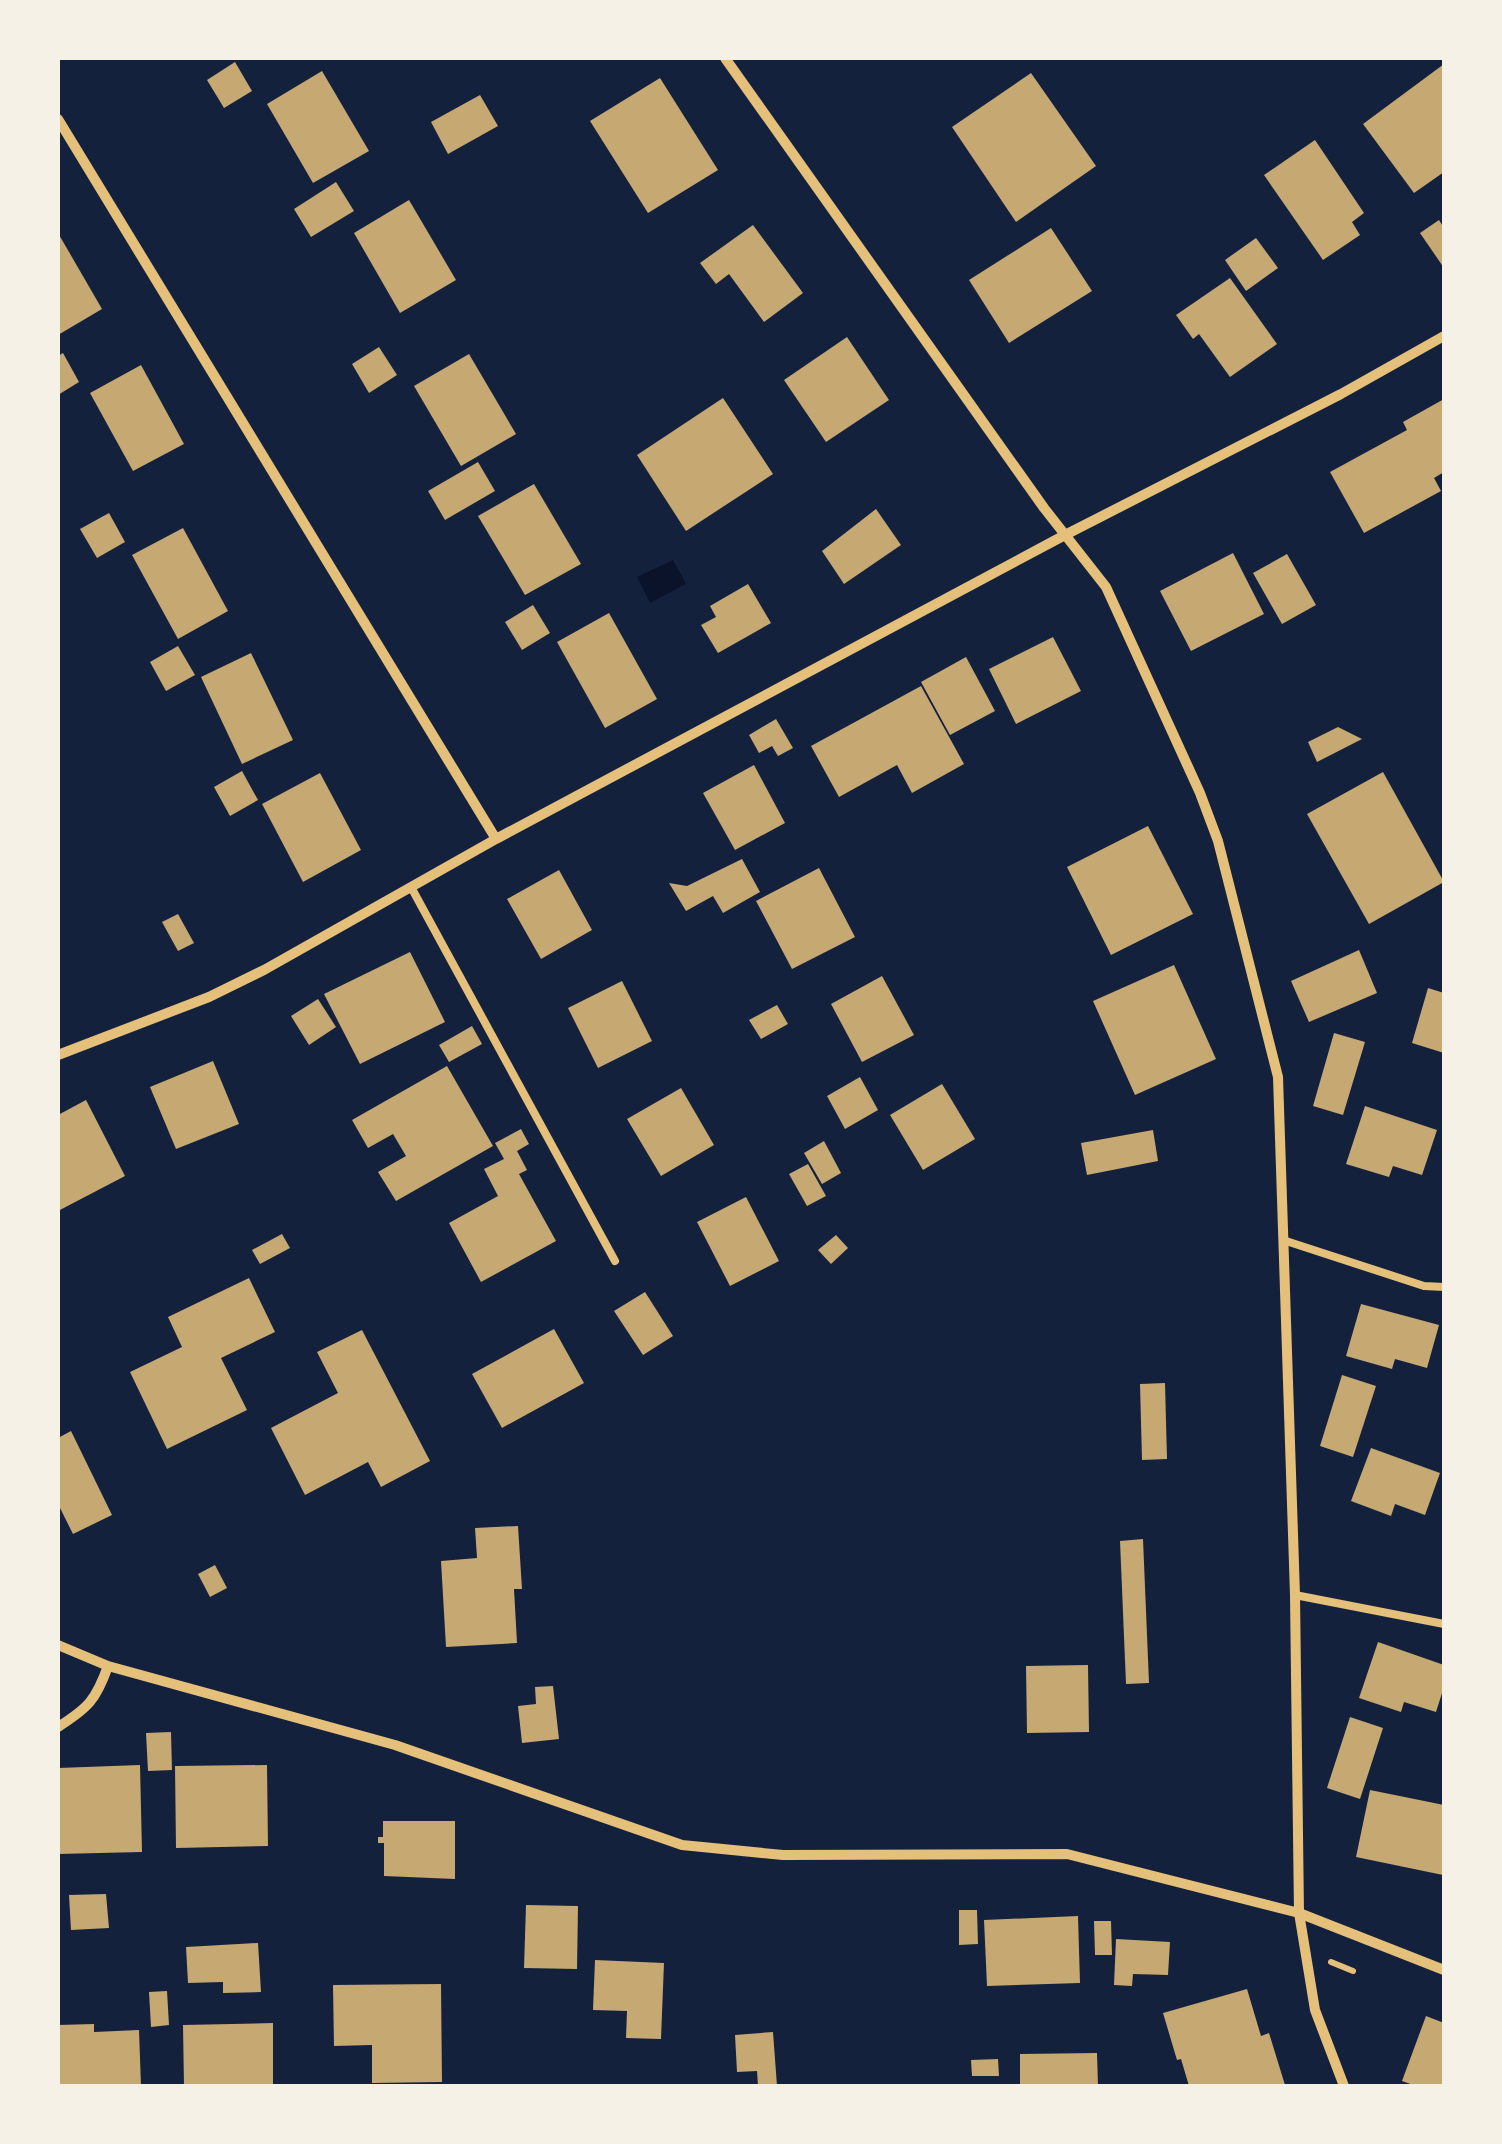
<svg xmlns="http://www.w3.org/2000/svg" width="1502" height="2144" viewBox="0 0 1502 2144" font-family="'IBM Plex Serif',serif">
<style>
.water{fill:#0b132b}
.building{fill:#c6a872}
.lines{fill:none;stroke-linecap:round;stroke-linejoin:round}
.path{stroke:#e5c07b;stroke-width:6}
.service{stroke:#e5c07b;stroke-width:8}
.minor{stroke:#e5c07b;stroke-width:10}
</style>
<rect width="100%" height="100%" fill="#14213d"/>
<path class="water" d="M673,560L686,584L650,603L637,577Z"/>
<path class="building" d="M235,62L252,91L224,108L207,80Z
M1444,64V172L1414,193L1363,124Z
M322,71L369,151L313,183L267,104Z
M1031,73L1096,166L1016,222L952,127Z
M660,78L718,170L648,213L590,121Z
M480,95L498,126L448,154L431,122Z
M1315,140L1364,213L1352,222L1360,235L1323,260L1264,175Z
M336,182L354,211L311,237L294,209Z
M409,200L456,280L400,313L354,233Z
M1439,220L1444,228V268L1420,233Z
M753,225L803,293L764,322L729,274L716,284L700,263Z
M1051,228L1092,291L1009,343L969,280Z
M58,233L102,309L58,335Z
M1256,238L1278,268L1246,291L1225,260Z
M1230,278L1277,344L1230,377L1199,334L1193,339L1176,315Z
M847,337L889,400L826,442L784,380Z
M379,347L397,375L369,393L352,364Z
M63,353L79,382L58,395V356Z
M469,354L516,434L461,466L414,386Z
M141,365L184,444L133,471L90,393Z
M723,398L773,474L686,531L637,455Z
M1444,399V472L1434,478L1441,491L1364,533L1330,472L1407,430L1403,422Z
M478,462L495,491L445,520L428,491Z
M534,484L581,564L525,595L478,516Z
M876,509L901,545L844,584L822,551Z
M109,513L125,542L97,558L80,529Z
M183,528L228,611L178,639L132,555Z
M1233,553L1264,614L1191,651L1160,591Z
M1287,554L1316,605L1282,624L1253,573Z
M748,584L771,623L718,653L701,625L716,617L710,606Z
M533,605L550,633L522,650L505,622Z
M609,613L657,699L605,728L557,642Z
M1053,637L1081,691L1016,724L989,669Z
M178,646L195,675L166,691L150,662Z
M251,653L293,740L242,764L201,677Z
M966,657L995,711L950,735L921,682Z
M921,686L964,764L912,793L897,765L839,797L811,746Z
M776,719L793,748L778,756L772,746L759,753L749,735Z
M1338,727L1362,739L1317,762L1308,742Z
M754,765L785,823L735,850L703,793Z
M242,771L258,800L230,816L214,787Z
M1383,772L1444,882L1369,924L1307,814Z
M320,773L361,850L303,882L262,804Z
M1148,826L1193,914L1111,955L1067,867Z
M742,859L760,892L723,913L713,896L686,911L669,883L687,886Z
M819,868L855,937L792,969L756,901Z
M559,870L592,930L541,959L507,899Z
M178,914L194,943L178,951L162,922Z
M1359,950L1377,993L1309,1022L1291,981Z
M410,952L445,1022L360,1064L324,994Z
M1174,965L1216,1059L1135,1095L1093,1001Z
M882,976L914,1035L862,1062L831,1004Z
M622,981L652,1041L598,1068L568,1008Z
M1428,988L1444,993V1053L1412,1043Z
M318,999L336,1027L309,1045L291,1016Z
M777,1005L788,1024L761,1039L749,1020Z
M472,1026L482,1044L449,1062L439,1045Z
M1334,1033L1365,1042L1343,1115L1313,1106Z
M213,1061L239,1124L176,1149L150,1087Z
M447,1066L493,1146L396,1201L378,1172L406,1156L393,1134L368,1148L352,1120Z
M860,1077L878,1110L845,1129L827,1096Z
M942,1084L975,1139L923,1170L890,1115Z
M681,1088L714,1145L661,1176L627,1119Z
M86,1100L125,1176L58,1211V1115Z
M1365,1106L1437,1130L1422,1175L1393,1166L1389,1177L1346,1164Z
M521,1129L529,1144L517,1151L527,1170L519,1174L556,1241L481,1282L449,1223L498,1196L484,1169L504,1159L495,1143Z
M1153,1130L1158,1161L1087,1175L1081,1143Z
M824,1141L841,1173L822,1184L804,1153Z
M808,1164L826,1196L807,1206L789,1174Z
M746,1197L779,1261L730,1286L697,1222Z
M282,1234L290,1248L260,1264L252,1250Z
M836,1235L848,1248L831,1264L818,1250Z
M249,1278L275,1332L221,1358L247,1410L167,1449L130,1372L182,1347L168,1317Z
M645,1292L673,1336L643,1355L614,1311Z
M1361,1304L1439,1325L1427,1368L1395,1359L1392,1369L1346,1356Z
M554,1329L584,1383L502,1428L472,1374Z
M362,1330L430,1461L381,1487L368,1462L305,1495L271,1428L338,1393L317,1352Z
M1342,1375L1376,1386L1353,1457L1320,1446Z
M1165,1383L1167,1459L1142,1460L1140,1384Z
M71,1431L112,1515L73,1534L58,1504V1438Z
M1371,1448L1440,1473L1425,1515L1395,1504L1391,1516L1351,1501Z
M518,1526L522,1589H514L517,1643L446,1647L441,1561L477,1558L475,1528Z
M1143,1539L1149,1683L1126,1684L1120,1541Z
M215,1565L227,1588L210,1597L198,1574Z
M1378,1642L1444,1665V1687L1436,1712L1404,1702L1401,1712L1359,1698Z
M1088,1665L1089,1732L1027,1733L1026,1666Z
M553,1686L559,1739L522,1743L518,1706L536,1704L535,1687Z
M1350,1717L1383,1728L1360,1799L1327,1788Z
M171,1732L172,1770L148,1771L146,1733Z
M140,1765L142,1852L58,1854V1768Z
M267,1765L268,1846L176,1848L175,1766Z
M1370,1790L1444,1805L1443,1875L1356,1857Z
M383,1821H455V1879L384,1876V1843H378V1837H383Z
M106,1894L109,1928L71,1930L69,1895Z
M526,1905L578,1906L577,1969L524,1968Z
M959,1910H977L978,1944L959,1945Z
M1078,1916L1080,1983L987,1986L984,1920Z
M1094,1921H1111L1112,1955H1095Z
M1116,1939L1170,1942L1168,1975L1133,1974L1132,1986L1114,1985Z
M258,1943L261,1992L223,1993V1982L188,1983L186,1947Z
M595,1960L664,1963L661,2039L626,2038L627,2011L593,2010Z
M441,1984L442,2082L372,2083V2045L334,2046L333,1985Z
M1247,1989L1261,2036L1269,2033L1285,2085L1189,2086L1181,2059L1177,2060L1163,2013Z
M167,1991L169,2025L151,2027L149,1992Z
M1426,2016L1444,2023V2086H1416L1402,2081Z
M273,2023V2086H184L183,2025Z
M94,2024V2032L139,2030L141,2086H58V2025Z
M773,2032L777,2086H758L757,2071L737,2072L735,2035Z
M1097,2053L1098,2086H1020V2054Z
M998,2059L999,2076H972L971,2060Z"/>
<g class="lines">
<path class="path" d="M1331,1962L1353,1971"/>
<path class="service" d="M411,887L615,1261
M1286,1241L1424,1286L1444,1287
M1295,1595L1444,1624"/>
<path class="minor" d="M725,58L1044,508L1106,587L1200,793L1218,841L1278,1077L1295,1595L1299,1913L1315,2010L1344,2086
M58,119L496,839
M58,1055L209,997L264,970L496,839L1065,535L1341,394L1444,336
M58,1645L108,1666L395,1745L682,1845L783,1855L1067,1854L1299,1913L1444,1970
M58,1727C88,1708 96,1700 108,1666"/>
</g>
<rect width="1502" height="2144" fill="none" stroke="#f6f1e7" stroke-width="120"/>
</svg>
